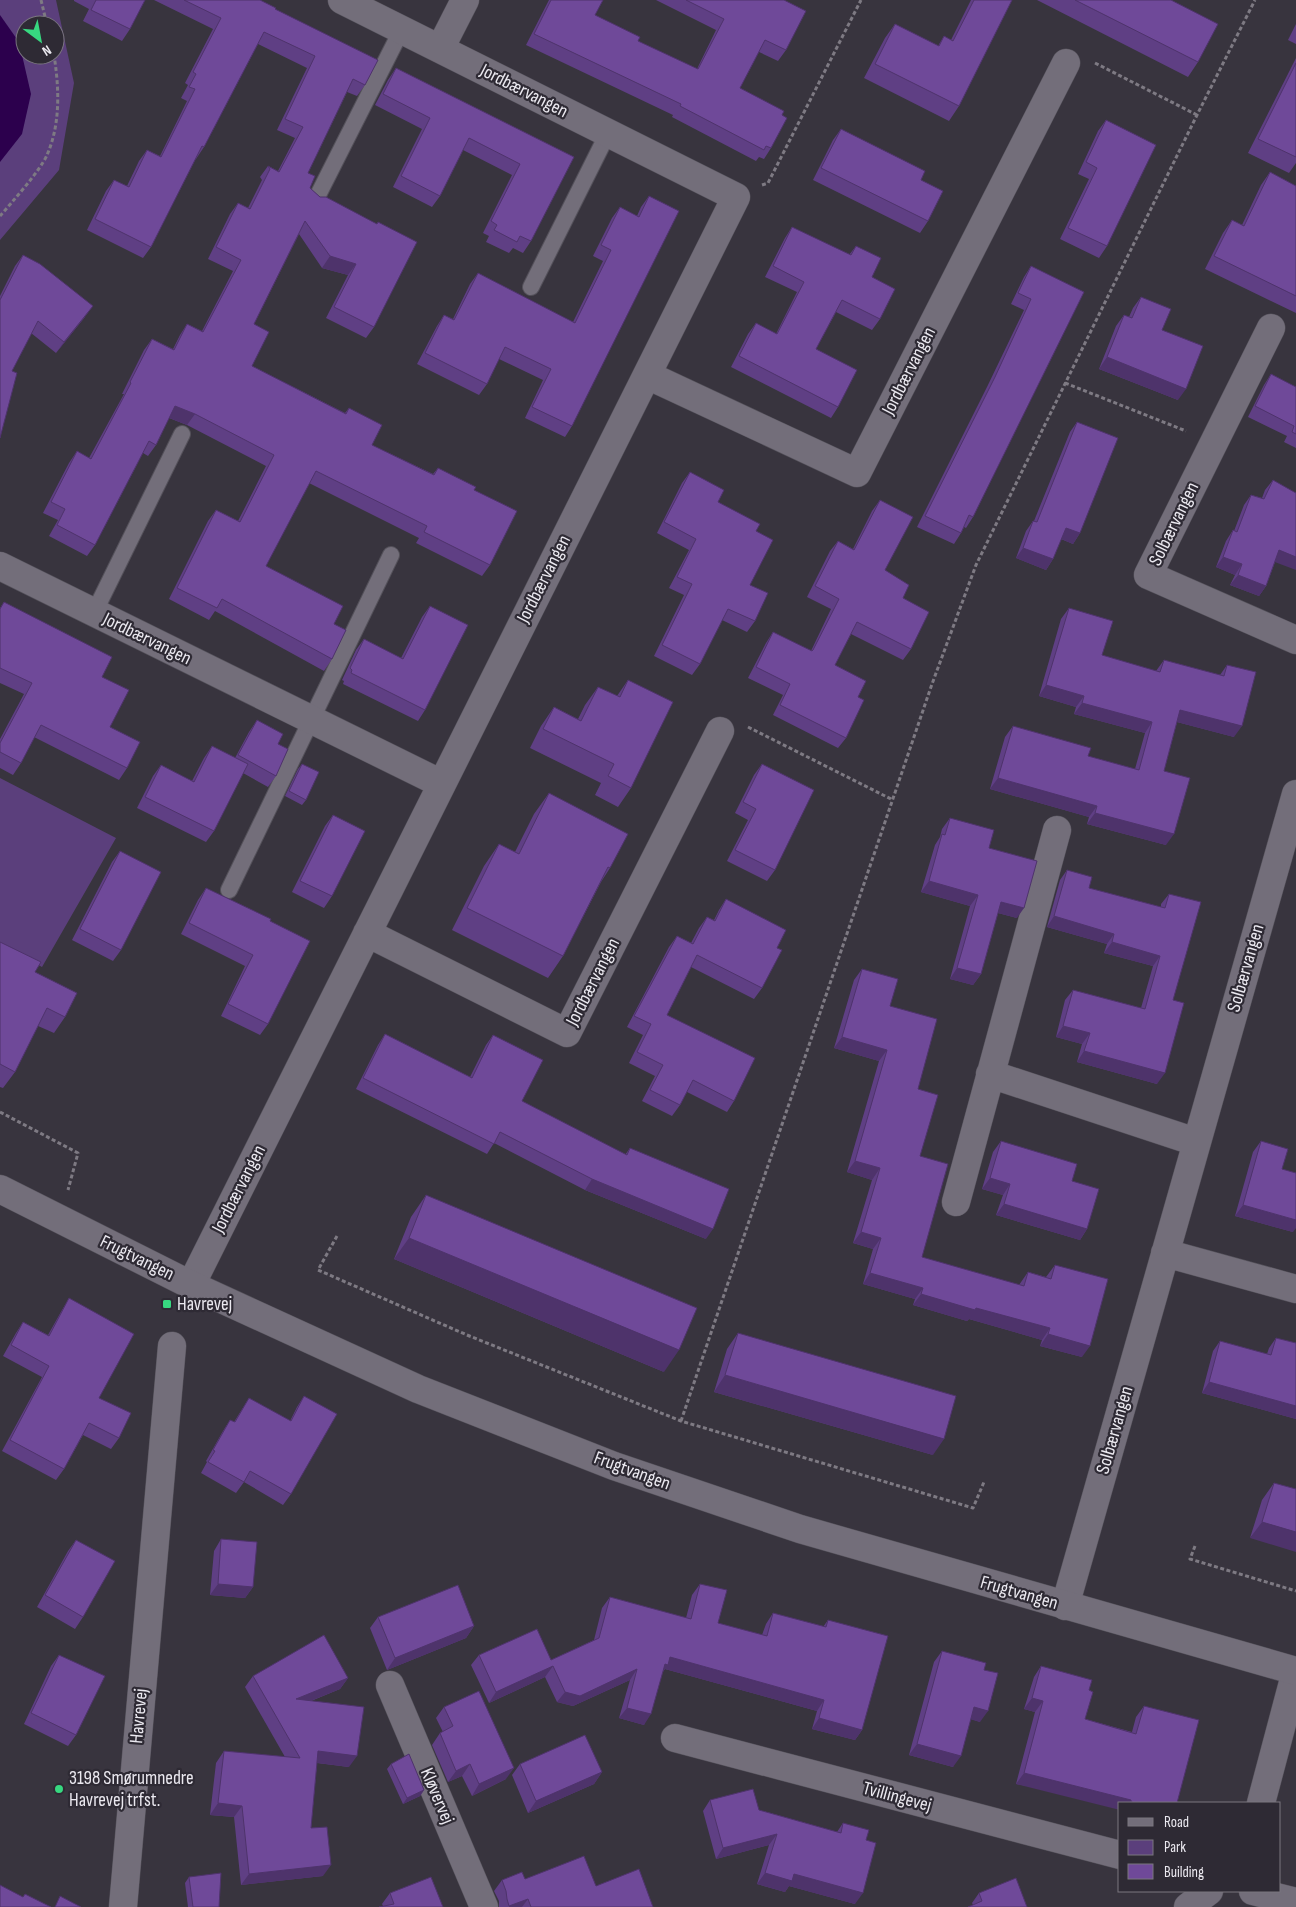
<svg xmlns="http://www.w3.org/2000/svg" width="1296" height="1907" viewBox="0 0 1296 1907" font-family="'Sofia Sans Condensed',sans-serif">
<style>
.green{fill:#5b3f7c;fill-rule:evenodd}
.water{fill:#2c004d}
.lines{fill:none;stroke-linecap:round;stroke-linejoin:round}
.service-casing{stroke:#54515a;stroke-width:18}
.minor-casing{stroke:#54515a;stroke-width:29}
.tertiary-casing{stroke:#54515a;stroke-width:29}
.path{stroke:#7e7a83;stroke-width:3;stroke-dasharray:4 2.5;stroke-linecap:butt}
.service{stroke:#736e7a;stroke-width:16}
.minor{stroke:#736e7a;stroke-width:28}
.tertiary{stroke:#736e7a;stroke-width:28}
.wall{fill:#5f3f84}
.shaded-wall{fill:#4e336b}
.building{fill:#6f4999;stroke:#4e336b}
.poi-dot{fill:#37d880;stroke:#2e2a34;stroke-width:2}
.labels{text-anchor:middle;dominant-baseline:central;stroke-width:4.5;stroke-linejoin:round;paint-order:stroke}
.street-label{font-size:19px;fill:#ebe9f0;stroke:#2e2a34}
.poi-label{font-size:19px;fill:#ebe9f0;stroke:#2e2a34;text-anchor:start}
</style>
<rect width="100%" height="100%" fill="#38343e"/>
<path class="green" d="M0,0H56L74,83L59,170L0,240ZM25,25H55V55H25Z
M0,778L116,838L42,967L0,944Z"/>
<path class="water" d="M0,15L19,42L31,94L22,134L0,162Z"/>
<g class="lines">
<defs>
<path id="service" d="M316,199L402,29
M531,287L608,133
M94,613L182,434
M229,890L391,555"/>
<path id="minor" d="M440,49L465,0
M1271,328L1148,575L1296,640
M647,375L857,473L1066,63
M0,566L442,784
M367,933L567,1033L720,731
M990,1074L1196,1142
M956,1202L1057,830
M1165,1253L1296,1289
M191,1285L736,197L342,0
M1065,1606L1296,794
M390,1685L484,1907
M675,1738L1120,1855
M1261,1803L1296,1671
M1253,1891L1296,1902
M123,1907L172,1346
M1188,1907L1209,1891"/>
<path id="tertiary" d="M0,1189L191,1285L418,1389L614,1466L800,1529L1296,1671"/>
</defs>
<use href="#service" class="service-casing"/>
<use href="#minor" class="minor-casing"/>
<use href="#tertiary" class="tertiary-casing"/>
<path class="path" d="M41,0L47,25
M1095,63L1197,115
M762,185L768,183L861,0
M0,216C12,202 40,171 47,155C61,123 59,87 54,55
M1065,383L1186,431
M748,727L893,800
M0,1112L78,1153L68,1190
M337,1236L318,1270L467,1335L681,1421L973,1508L984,1482
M681,1421L932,684L976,565L1197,115L1255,0
M1195,1546L1190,1559L1296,1591"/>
<use href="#service" class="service"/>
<use href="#minor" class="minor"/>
<use href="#tertiary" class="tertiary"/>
</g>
<path class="wall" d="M74,0H145L130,29L122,41L83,21L89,9L74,1Z
M154,0H260L275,9L365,85L357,96L347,92L308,173L310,188L320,197L376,224L374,327L366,338L326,318L348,275L322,268L299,234L254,324L252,366L345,413L349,408L372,445L433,474L438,468L474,490L490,565L482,576L416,543L419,538L309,483L266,566L334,624L332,659L324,671L215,611L209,620L169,599L208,521L216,510L238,521L266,466L187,425L169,418L156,445L148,456L143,453L95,545L87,556L49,536L58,520L43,513L69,463L77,451L89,458L124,394H122L144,350L152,339L173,349L180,335L187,324L202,331L233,271L208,259L230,214L238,203L248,208L262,180L260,177L268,166L278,171L295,138L277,130L307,68L258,44L204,147L196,159V158L151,247L143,258L87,230L106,191L114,180L127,186L139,161L147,150L160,156L187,101L181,98L188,85L185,83L213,29Z
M549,0H603L595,15L638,41L697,69L716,30L656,0H784L786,50L778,61L759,52L740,88L782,115L771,148L764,159L759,157L756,161L672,117L673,115L526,45Z
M971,0H1012L959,106L949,121L864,78L885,38L895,24L938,46L944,36L951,40Z
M1037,0H1171L1198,62L1188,77Z
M1296,24V44L1288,40Z
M1296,58V163L1289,173L1248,153Z
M396,68L574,157L531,241L523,253L513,248L509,253L486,242L489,236L483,233L512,175L463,150L440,196L432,207L393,187L422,129L375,105L388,80Z
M1106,120L1107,246L1099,258L1060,239L1089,179L1078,174L1098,131Z
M841,129L921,180L928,221L920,233L813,180L833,140Z
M1270,172L1296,186V313L1205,269L1223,233L1232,220L1242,225L1261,185Z
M649,196L572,426L565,437L525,418L543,380L499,359L487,384L479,395L417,364L437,326L444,315L453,319L470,284L478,273L573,322L603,261L593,256L612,218L620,207L637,216L641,207Z
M792,227L849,255L856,246L872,277L880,319L872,330L836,312L816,349L838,407L831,418L731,367L748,334L756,323L776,334L797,292L765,277L785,238Z
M23,255L85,317L56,353L31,333L12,371L0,438V296L15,266Z
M1031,266L1084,292L973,517L966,528L964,527L961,533L954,544L917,527L987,387L1024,310L1011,304L1024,277Z
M1141,297L1162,330L1178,400L1099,369L1116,326L1124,315L1129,317L1133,308Z
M1271,374L1296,387V448L1284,442L1287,436L1248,417L1264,385Z
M1077,422L1080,533L1073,544L1061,539L1053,559L1046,570L1016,558L1026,531L1033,521H1034L1070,432Z
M690,472L718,502L756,531L750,585L755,621L747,632L722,620L700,664L692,675L654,656L684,595L669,588L689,550L657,533L682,483Z
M1273,480L1275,562L1266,586L1259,596L1230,585L1235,575L1216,567L1226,541L1233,530L1234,531L1244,505L1251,495L1262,498L1265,490Z
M880,500L885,570L903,598L911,649L903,660L851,634L835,665L858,697L846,738L838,748L773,715L783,695L748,678L766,643L773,632L811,651L831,609L807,597L830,551L838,541L853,549L872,511Z
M4,602L102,677L110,727L127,768L119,780L34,737L21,763L13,775L0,768V739L24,694L0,683V608Z
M430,606L425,710L418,721L343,684L344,681L342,680L356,650L364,639L401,658L422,617Z
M1069,608L1102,655L1156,671L1164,660L1220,675L1227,665L1234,737L1177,722L1164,771L1166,845L1087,824L1089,817L990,789L1005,737L1013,726L1088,756L1135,769L1145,733L1074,714L1076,707L1039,696L1061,619Z
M628,680L631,788L618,807L595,795L601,783L530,748L541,726L554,707L578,719L585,705L598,687L617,696Z
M257,720L278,744L276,776L268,787L243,773L214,831L206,842L137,808L153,776L161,765L192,781L204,758L212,746L235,758L249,732Z
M302,764L306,800L302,805L285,796L298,769Z
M762,764L775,870L767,881L727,861L748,820L735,813L754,775Z
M549,793L610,868L601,882L563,956L548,978L452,930L484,866L499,844L515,852L534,814Z
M333,815L332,896L324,908L292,892L325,826Z
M950,818L989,848L1017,918L998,913L981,974L973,985L950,979L970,906L921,892L935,845L940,837L942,829Z
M120,851L121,950L113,961L72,940L112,862Z
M1067,870L1089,888L1161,907V904L1169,894L1173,1000L1157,1084L1077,1062L1082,1044L1056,1037L1065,1000L1073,990L1141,1008L1153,966L1104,953L1107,944L1047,927L1060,880Z
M206,888L270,921L268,1024L260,1035L221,1016L245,966L181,934L198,900Z
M726,899L777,948L762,988L754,999L691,967L667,1015L734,1101L727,1112L687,1092L680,1105L672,1116L642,1101L655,1076L629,1063L643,1035L627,1027L669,947L677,936L691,943L699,928L707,917L714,920L719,910Z
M0,942L35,972L65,1017L54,1033L38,1026L15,1072L3,1088L0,1087Z
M862,969L890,1006L918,1089L920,1156L922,1257L1019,1285L1028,1272L1046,1277L1055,1265L1082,1357L1040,1346L1042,1340L969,1319L967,1321L913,1305L915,1299L863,1284L873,1249L853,1243L872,1180L847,1172L879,1061L834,1048L854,980Z
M385,1034L470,1077L486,1045L493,1035L522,1101L625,1155L630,1148L706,1239L585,1190L494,1143L487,1154L356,1089L378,1045Z
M1001,1141L1087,1229L1080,1240L996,1215L1003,1195L982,1189L993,1152Z
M1261,1141L1282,1169L1293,1232L1235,1216L1253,1152Z
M426,1195L664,1372L394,1259L411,1217Z
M69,1298L99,1398L119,1438L111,1449L83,1435L64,1469L56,1480L2,1451L42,1377L3,1356L16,1333L23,1322L48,1335L62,1310Z
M738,1333L933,1455L714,1392L727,1349Z
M1276,1338L1296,1343V1419L1202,1393L1213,1351L1220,1341L1267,1354L1269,1348Z
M304,1396L291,1494L283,1505L244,1482L236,1493L201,1473L207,1462L206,1461L223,1431L230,1420L234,1422L249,1398L290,1421L297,1407Z
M1274,1483L1296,1489L1250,1538L1262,1500Z
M221,1539L253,1587L245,1598L210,1595L214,1551Z
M76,1540L83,1617L75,1629L37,1607L68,1551Z
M700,1584L718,1623L762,1635L766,1624L773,1613L823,1627L828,1620L862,1730L855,1740L812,1729L817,1711L665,1669L662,1673L644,1725L619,1718L630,1680L573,1706L557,1702L545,1677L489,1703L471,1665L479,1655L551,1660L594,1640L602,1608L610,1597L686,1618L692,1595Z
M378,1617L474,1626L466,1638L387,1670L370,1628Z
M942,1651L984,1670L980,1722L971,1719L953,1767L909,1755L934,1662Z
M59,1655L76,1735L68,1746L24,1724L51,1666Z
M1041,1666L1089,1690L1085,1719L1132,1732L1136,1717L1144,1706L1177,1803H1120L1016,1784L1035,1712L1024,1709L1034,1677Z
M253,1676L348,1678L340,1689L311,1701L349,1767L317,1763L311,1828L323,1876L241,1885L234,1817L210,1815L216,1763L224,1751L285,1757L245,1687Z
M444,1707L506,1779L472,1796L462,1776L448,1782L432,1745L440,1733L443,1732L436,1718Z
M391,1764L424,1790L420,1796L403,1804L387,1769Z
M520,1764L602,1772L594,1784L528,1813L512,1775Z
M710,1800L759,1810L837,1832L843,1823L866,1840L855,1904L789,1886L785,1892L757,1884L769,1845L716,1859L703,1811Z
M189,1877L219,1907H188L185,1883Z
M525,1879L596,1886L653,1907H499V1901L494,1891L502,1880Z
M390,1893L443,1907L383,1906L382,1904Z
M979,1893L1027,1907L973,1905L972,1903Z"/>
<path class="shaded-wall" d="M330,256L356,264L348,275L322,268Z
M93,306L85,317L56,353L64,342Z
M1107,357L1186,389L1178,400L1099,369Z
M175,406L195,414L187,425L167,417Z
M1066,528L1080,533L1073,544L1059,538Z
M1023,548L1053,559L1046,570L1016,558Z
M1279,550L1296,557V570L1272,561Z
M1223,557L1242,564L1235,575L1216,567Z
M1238,575L1266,586L1259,596L1230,585Z
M1046,685L1084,696L1076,707L1039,696Z
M1082,703L1152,722L1145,733L1074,714Z
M1180,710L1242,726L1234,737L1173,721Z
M998,778L1097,806L1089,817L990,789Z
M1095,813L1174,834L1166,845L1087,824Z
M929,881L978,895L970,906L921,892Z
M1001,902L1024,908L1017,918L994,912Z
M1054,916L1114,934L1107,944L1047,927Z
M1112,942L1160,956L1153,966L1104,953Z
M957,968L981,974L973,985L950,979Z
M1063,1026L1090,1033L1082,1044L1056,1037Z
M842,1037L887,1050L879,1061L834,1048Z
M1084,1051L1165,1073L1157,1084L1077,1062Z
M855,1161L880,1168L872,1180L847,1172Z
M990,1178L1010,1184L1003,1195L982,1189Z
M592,1179L713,1229L706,1239L585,1190Z
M1004,1204L1087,1229L1080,1240L996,1215Z
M1243,1205L1296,1220V1228L1293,1232L1235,1216Z
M861,1232L881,1238L873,1249L853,1243Z
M409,1238L679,1350L664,1372L394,1259Z
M870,1273L923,1288L915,1299L863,1284Z
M921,1294L976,1308L1050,1328L1042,1340L969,1319L967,1321L913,1305Z
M1048,1334L1090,1346L1082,1357L1040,1346Z
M725,1375L944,1439L933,1455L714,1392Z
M1209,1382L1296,1406V1419L1202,1393Z
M1262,1522L1296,1532V1552L1250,1538Z
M218,1584L253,1587L245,1598L210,1595Z
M474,1626L466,1638L387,1670L395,1658Z
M670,1657L824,1700L817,1711L665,1669L660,1676L657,1675Z
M553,1666L545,1677L489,1703L496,1692Z
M637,1669L630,1680L573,1706L557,1702L565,1692Z
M348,1678L340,1689L288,1710L296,1699Z
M1032,1698L1043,1701L1035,1712L1024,1709Z
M974,1707L988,1711L980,1722L966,1718Z
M627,1708L651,1714L644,1725L619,1718Z
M819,1718L862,1730L855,1740L812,1729Z
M917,1744L961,1756L953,1767L909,1755Z
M318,1751L357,1756L349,1767L310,1762Z
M470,1764L462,1776L448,1782L456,1771Z
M514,1768L506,1779L472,1796L479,1784Z
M602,1772L594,1784L528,1813L536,1801Z
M1024,1773L1131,1800L1129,1803H1120V1810L1016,1784Z
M424,1790L420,1796L403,1804L407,1798Z
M218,1803L242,1806L234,1817L210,1815Z
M777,1834L769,1845L716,1859L723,1848Z
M331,1865L323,1876L241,1885L249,1874Z
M765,1873L794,1874L863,1893L855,1904L789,1886L785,1892L757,1884Z
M528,1899L522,1907H509V1906Z"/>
<path class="building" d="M96,0H145L130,29L91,10Z
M184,0H260L276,8L275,9L378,60L365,85L353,79L308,173L315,176L310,188L320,197H326L377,224L378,222L417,242L374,327L334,307L356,264L330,256L305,221L254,324L269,332L252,366L346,414L349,408L382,425L372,445L434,475L438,468L476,487L474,490L517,511L490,565L424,532L427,526L316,471L266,566L343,606L334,624L346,630L332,659L222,599L217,608L177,588L216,510L240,522L274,455L195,414L175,406L156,445L149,441L95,545L57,525L65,509L51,502L77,451L91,459L131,383L130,382L152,339L174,350L187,324L203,332L241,260L216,247L238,203L250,209L270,169L268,166L279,172L303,127L285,119L315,56L264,32L204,147L202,146L151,247L95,219L114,180L129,187L147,150L161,157L195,89L189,87L196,74L193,72L221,18Z
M551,0H603L595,15L640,37L638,41L698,69L724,19L686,0H784L806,11L786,50L765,40L740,88L784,111L782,115L787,118L771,148L766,146L764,150L680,106L681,104L534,34Z
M974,0H1012L959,106L875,64L895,24L939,46L944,36L953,41Z
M1075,0H1171L1218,24L1198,62Z
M1296,63V157L1258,139Z
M396,68L574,157L531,241L520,236L517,242L494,230L497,225L491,221L520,164L469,138L440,196L401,176L430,118L383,94Z
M1106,120L1156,145L1107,246L1068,228L1097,168L1086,162Z
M841,129L925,171L921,180L943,191L928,221L821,168Z
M1270,172L1296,186V296L1214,256L1232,220L1244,226Z
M649,196L679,211L572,426L532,407L551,369L505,347L487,384L425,353L444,315L454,320L478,273L575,323L611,250L601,245L620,207L639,217Z
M792,227L851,255L856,246L881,258L872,277L895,289L880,319L842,300L816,349L857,370L838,407L739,356L756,323L777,334L804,282L773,266Z
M23,255L40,264L93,306L64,342L38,321L12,371L17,373L0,438V300Z
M1031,266L1084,292L973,517L969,515L961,533L925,516L995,377L1031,299L1018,293Z
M1141,297L1171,309L1162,330L1203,346L1186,389L1107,357L1124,315L1132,318Z
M1271,374L1296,387V434L1292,432L1294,426L1255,406Z
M1077,422L1118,438L1080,533L1066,528L1053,559L1023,548L1033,521L1037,522Z
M690,472L724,490L718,502L760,524L756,531L773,540L750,585L768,593L755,621L728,609L700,664L662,645L692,584L677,577L696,539L664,522Z
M1273,480L1296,493V557L1279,550L1266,586L1238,575L1242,564L1223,557L1233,530L1237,532L1251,495L1264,499Z
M880,500L913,517L885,570L909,585L903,598L929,612L911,649L857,622L835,665L866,681L858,697L864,700L846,738L780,705L790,684L756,667L773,632L812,651L813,650L839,599L815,586L838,541L854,550Z
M4,602L112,657L102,677L129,690L110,727L140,742L127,768L41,725L21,763L0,752V743L32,683L0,668V609Z
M430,606L468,625L425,710L351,673L352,670L350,668L364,639L403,659Z
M1069,608L1113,621L1102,655L1160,672L1164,660L1224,676L1227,665L1256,672L1242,726L1180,710L1164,771L1190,778L1174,834L1095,813L1097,806L998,778L1013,726L1091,748L1088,756L1139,770L1152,722L1082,703L1084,696L1046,685Z
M628,680L673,702L631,788L608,776L614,764L543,729L554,707L581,721L598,687L620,697Z
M257,720L283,734L278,744L288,749L276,776L238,755Z
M212,746L248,764L214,831L145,797L161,765L194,782Z
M302,764L319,772L306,800L289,791Z
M762,764L814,790L775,870L735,850L756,809L743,802Z
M549,793L628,834L610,868L608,867L563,956L467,908L499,844L519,854Z
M333,815L365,831L332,896L300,881Z
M950,818L994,830L989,848L1037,861L1024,908L1001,902L981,974L957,968L978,895L929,881L942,834L945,835Z
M120,851L161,872L121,950L80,929Z
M1067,870L1092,877L1089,888L1165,908L1169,894L1201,902L1173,1000L1184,1003L1165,1073L1084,1051L1090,1033L1063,1026L1073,990L1145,1009L1160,956L1112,942L1114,934L1054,916Z
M206,888L271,919L270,921L310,941L268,1024L228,1004L253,955L189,923Z
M726,899L786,930L777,948L782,950L762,988L697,955L667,1015L755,1058L734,1101L693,1080L680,1105L650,1090L663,1065L637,1052L651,1024L634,1016L677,936L693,944L707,917L715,921Z
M0,942L41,962L35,972L77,993L65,1017L47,1008L15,1072L0,1064Z
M862,969L898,979L890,1006L937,1019L918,1089L938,1095L920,1156L948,1164L922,1257L1024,1286L1028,1272L1051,1279L1055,1265L1108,1279L1090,1346L1048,1334L1050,1328L976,1308L975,1310L921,1294L923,1288L870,1273L881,1238L861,1232L880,1168L855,1161L887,1050L842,1037Z
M385,1034L472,1078L493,1035L543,1060L522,1101L627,1155L630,1148L729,1189L713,1229L592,1179L500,1132L494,1144L363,1078Z
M1001,1141L1077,1164L1072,1181L1099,1189L1087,1229L1004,1204L1010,1184L990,1178Z
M1261,1141L1288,1149L1282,1169L1296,1173V1220L1243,1205Z
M426,1195L697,1308L679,1350L409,1238Z
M69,1298L134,1334L99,1398L131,1413L119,1438L89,1423L64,1469L10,1440L49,1366L11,1345L23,1322L49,1336Z
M738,1333L956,1396L944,1439L725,1375Z
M1276,1338L1296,1343V1406L1209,1382L1220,1341L1271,1355Z
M304,1396L337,1414L291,1494L250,1471L244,1482L208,1462L215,1451L213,1450L230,1420L235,1422L249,1398L291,1421Z
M1274,1483L1296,1489V1532L1262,1522Z
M221,1539L257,1542L253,1587L218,1584Z
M76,1540L115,1561L83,1617L45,1595Z
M700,1584L727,1590L718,1623L767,1636L773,1613L826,1627L828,1620L888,1636L862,1730L819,1718L824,1700L670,1657L668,1665L665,1664L651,1714L627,1708L637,1669L580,1696L565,1692L553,1666L496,1692L479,1655L537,1629L551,1660L599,1638L610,1597L691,1619Z
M458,1585L474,1626L395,1658L378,1617Z
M324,1635L348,1678L296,1699L364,1707L357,1756L318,1751L311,1828L327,1827L331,1865L249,1874L242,1806L218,1803L224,1751L300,1758L253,1676Z
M942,1651L986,1663L984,1670L998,1673L988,1711L974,1707L961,1756L917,1744Z
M59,1655L105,1676L76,1735L31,1713Z
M1041,1666L1092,1680L1089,1690L1093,1692L1085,1719L1136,1734L1144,1706L1199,1720L1177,1803H1136L1131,1802V1800L1024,1773L1043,1701L1032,1698Z
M479,1691L514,1768L479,1784L470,1764L456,1771L440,1733L453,1726L444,1707Z
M585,1735L602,1772L536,1801L520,1764Z
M409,1754L424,1790L407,1798L391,1764Z
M753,1789L759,1810L841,1833L843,1823L869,1830L866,1840L876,1843L863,1893L794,1874L792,1881L765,1873L777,1834L723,1848L710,1800Z
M584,1856L596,1886L639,1869L653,1907H531L528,1899L509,1906L507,1899L506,1891L502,1880L522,1872L525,1879Z
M221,1873L219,1907H193L189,1877Z
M431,1877L443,1907H379L394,1904L390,1893Z
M1016,1878L1027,1907H968L982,1901L979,1893Z
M0,1885L23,1897L25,1894L51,1907H0Z
M60,1896L81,1907H55Z"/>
<g class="poi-dot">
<rect x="162" y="1299" width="10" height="10" rx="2.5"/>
<circle cx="59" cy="1789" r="5"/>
</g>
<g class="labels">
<g class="street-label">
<text transform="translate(524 91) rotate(27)">Jordbærvangen</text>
<text transform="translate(909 371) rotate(-63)">Jordbærvangen</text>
<text transform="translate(1174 524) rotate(-64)">Solbærvangen</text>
<text transform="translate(544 579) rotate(-63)">Jordbærvangen</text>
<text transform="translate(147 639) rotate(26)">Jordbærvangen</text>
<text transform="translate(1246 968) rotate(-74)">Solbærvangen</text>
<text transform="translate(593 982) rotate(-63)">Jordbærvangen</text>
<text transform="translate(239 1189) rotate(-63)">Jordbærvangen</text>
<text transform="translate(137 1258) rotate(26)">Frugtvangen</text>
<text transform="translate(1115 1430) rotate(-74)">Solbærvangen</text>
<text transform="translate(632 1471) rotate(20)">Frugtvangen</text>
<text transform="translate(1019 1593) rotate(16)">Frugtvangen</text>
<text transform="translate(139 1716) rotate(-85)">Havrevej</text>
<text transform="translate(437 1796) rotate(67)">Kløvervej</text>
<text transform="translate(897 1797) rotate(15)">Tvillingevej</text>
</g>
<g class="poi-label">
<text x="177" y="1304">Havrevej</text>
<text x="69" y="1778">3198 Smørumnedre<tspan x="69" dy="22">Havrevej trfst.</tspan></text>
</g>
</g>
<rect x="1118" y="1802" width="162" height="90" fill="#2e2a34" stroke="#7a767f"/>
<rect x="1128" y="1818" width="25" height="8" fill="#736e7a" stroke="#7a767f"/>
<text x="1164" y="1827" font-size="15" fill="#ebe9f0">Road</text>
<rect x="1128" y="1840" width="25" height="15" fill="#5b3f7c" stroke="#7a767f"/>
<text x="1164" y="1852" font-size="15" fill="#ebe9f0">Park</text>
<rect x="1128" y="1864" width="25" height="15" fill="#6f4999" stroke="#7a767f"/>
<text x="1164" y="1877" font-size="15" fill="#ebe9f0">Building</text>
<g transform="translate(40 40) rotate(148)"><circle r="24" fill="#2e2a34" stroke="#7a767f"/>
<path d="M0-4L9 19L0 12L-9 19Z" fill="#37d880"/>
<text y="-8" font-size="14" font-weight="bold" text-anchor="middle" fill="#ebe9f0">N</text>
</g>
</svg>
